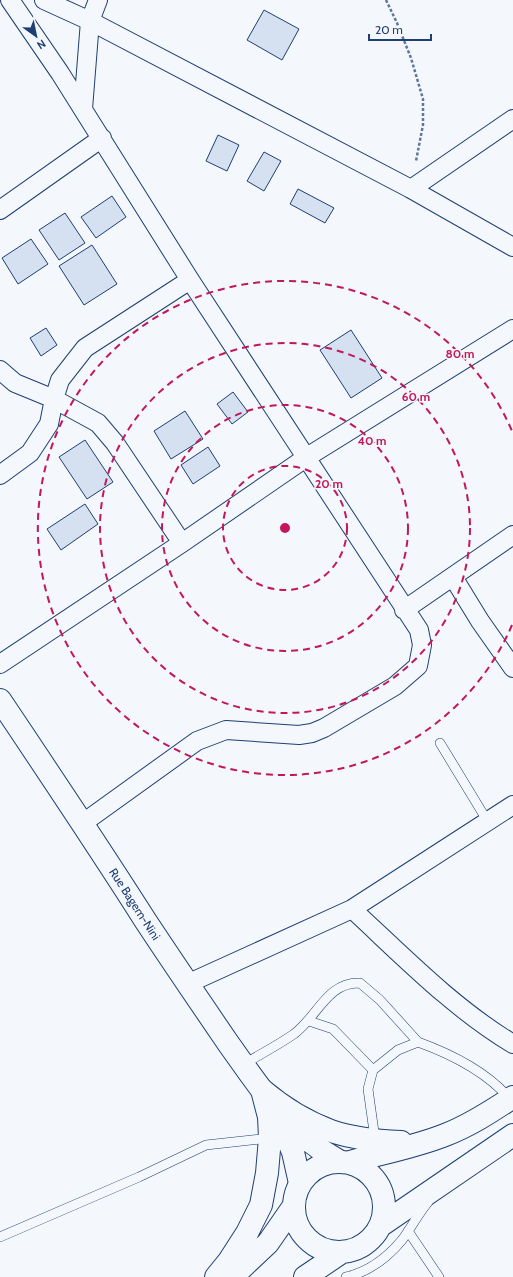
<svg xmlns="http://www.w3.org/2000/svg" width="513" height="1277" viewBox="0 0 513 1277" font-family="Cabin,sans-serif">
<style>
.building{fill:#d5e0f0;stroke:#1d3f73}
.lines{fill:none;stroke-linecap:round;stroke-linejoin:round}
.lane-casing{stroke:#1d3f73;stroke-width:10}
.street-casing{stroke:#1d3f73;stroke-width:20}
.secondary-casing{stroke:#1d3f73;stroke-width:24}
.highway-casing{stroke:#1d3f73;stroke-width:24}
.path{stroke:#5e769c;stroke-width:2.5;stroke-dasharray:3 2;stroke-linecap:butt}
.lane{stroke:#f4f7fb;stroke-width:9}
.street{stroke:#f4f7fb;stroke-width:18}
.secondary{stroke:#f4f7fb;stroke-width:22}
.highway{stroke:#f4f7fb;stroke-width:22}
.ring{fill:none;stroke:#c2185b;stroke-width:2;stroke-dasharray:7 5}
.labels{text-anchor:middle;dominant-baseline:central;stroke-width:3;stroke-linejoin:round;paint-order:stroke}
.street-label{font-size:12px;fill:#1d3f73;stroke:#f4f7fb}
.centre{fill:#c2185b;stroke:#f4f7fb;stroke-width:2}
.ring-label{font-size:12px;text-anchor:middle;font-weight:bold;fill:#c2185b;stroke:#f4f7fb;stroke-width:3;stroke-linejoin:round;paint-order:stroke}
</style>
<rect width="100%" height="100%" fill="#f4f7fb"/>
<path class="building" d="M264,10L299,29L282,60L247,40Z
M218,135L239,145L227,171L206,161Z
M264,152L281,161L264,191L247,181Z
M298,189L334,208L325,223L290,204Z
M112,196L126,217L96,238L81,217Z
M65,213L85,243L59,260L39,230Z
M31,239L48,264L18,284L2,258Z
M92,245L117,284L84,305L59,266Z
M46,328L57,345L41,356L30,338Z
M351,330L382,378L351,398L320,350Z
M233,392L248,412L232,424L217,404Z
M185,411L203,439L171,459L154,431Z
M85,440L113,482L87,499L59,457Z
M208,447L220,466L193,484L181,465Z
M85,504L98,524L61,550L47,529Z"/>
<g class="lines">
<defs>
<path id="lane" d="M440,743L488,822
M309,1021L333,1029L373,1070
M244,1064C261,1054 278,1045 294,1034C318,1016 327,982 360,983L380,1000L418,1042
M375,1139L368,1089L373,1070L398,1050L418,1042C451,1054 487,1072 510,1099
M408,1231L439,1277
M0,1237L139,1177L206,1145L270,1138
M346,1277C368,1272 387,1258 402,1240C411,1228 418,1214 428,1202"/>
<path id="street" d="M10,0L60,73L190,280L419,630L422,645L418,666L395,686L324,728L312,733L299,735L226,730L197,741L83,823
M44,0L90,21L411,189L513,247
M83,109L90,21L98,0
M411,189L513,119
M0,210L102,138
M0,370L15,383L54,399L98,423L115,443L182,543
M0,475L30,453L49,424L54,399L60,380L85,348L190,280
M453,577L480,621L513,668
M404,610L513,535
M0,664L182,543L307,457L513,329
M352,909C403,956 453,1008 513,1044
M187,984L352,909L513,805"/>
<path id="secondary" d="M0,700C49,773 98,846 145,920C172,961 200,1002 228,1043C261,1089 287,1132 339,1161
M280,1120L293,1152L300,1183"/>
<path id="highway" d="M262,1090C282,1107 306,1122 331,1131C351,1138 380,1141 401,1142
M294 1207a45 45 0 1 1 90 0a45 45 0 1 1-90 0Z
M350,1162C382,1153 415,1147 445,1135C469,1126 492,1111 513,1097
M380,1226L513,1135
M216,1277L229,1261L247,1233L261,1205L267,1173L270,1138L269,1117L262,1090
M232,1277L268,1243L293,1207
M305,1277L342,1252"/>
</defs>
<use href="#lane" class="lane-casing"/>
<use href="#street" class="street-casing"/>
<use href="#secondary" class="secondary-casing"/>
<use href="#highway" class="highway-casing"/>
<path class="path" d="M386,0L397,23L411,58L423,99V125L416,161"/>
<use href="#lane" class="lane"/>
<use href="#street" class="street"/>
<use href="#secondary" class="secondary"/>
<use href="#highway" class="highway"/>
</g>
<g class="ring">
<circle cx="285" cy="528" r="62"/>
<circle cx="285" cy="528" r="123"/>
<circle cx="285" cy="528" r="185"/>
<path d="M512 625A247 247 0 1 1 512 431"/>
</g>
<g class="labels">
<g class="street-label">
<text transform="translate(135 904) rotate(57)">Rue Bagem-Nini</text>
</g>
</g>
<circle cx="285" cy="528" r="6" class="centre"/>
<g class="ring-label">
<text x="460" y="358">80 m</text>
<text x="416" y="401">60 m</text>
<text x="372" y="445">40 m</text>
<text x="329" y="488">20 m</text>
</g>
<g transform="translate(36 36) rotate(147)" stroke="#f4f7fb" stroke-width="3" paint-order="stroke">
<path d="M0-3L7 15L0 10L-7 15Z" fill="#1d3f73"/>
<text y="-6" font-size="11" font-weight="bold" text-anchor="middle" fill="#1d3f73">N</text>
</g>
<path d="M369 34v6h62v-6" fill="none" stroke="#1d3f73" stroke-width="2"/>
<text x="375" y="34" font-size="12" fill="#1d3f73" stroke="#f4f7fb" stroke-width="3" paint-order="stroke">20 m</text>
</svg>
